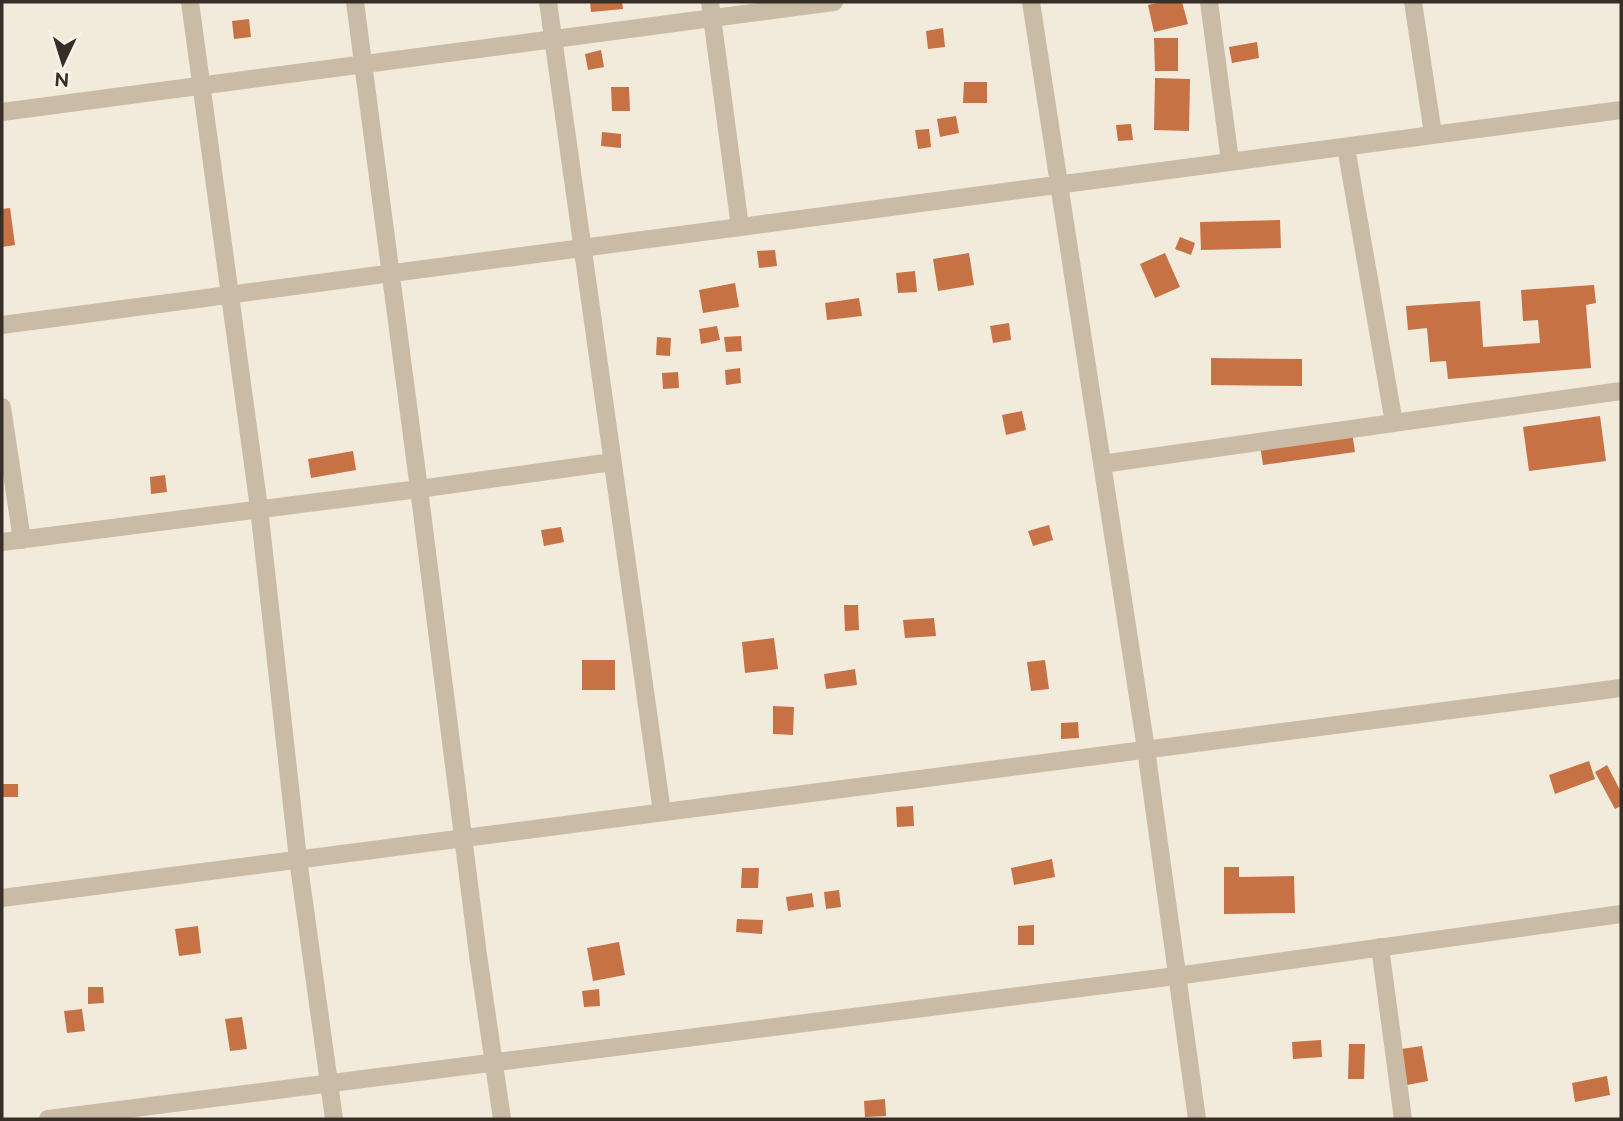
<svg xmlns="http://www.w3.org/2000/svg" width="1623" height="1121" viewBox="0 0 1623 1121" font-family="Raleway,sans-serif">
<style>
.building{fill:#c77244}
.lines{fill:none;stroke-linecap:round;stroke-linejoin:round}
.minor{stroke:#cabba7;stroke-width:18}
</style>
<rect width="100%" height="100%" fill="#f2eadb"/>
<path class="building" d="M590,2H622L623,9L591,12Z
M1162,2H1182L1188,24L1154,32L1148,5Z
M249,19L251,37L234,39L232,21Z
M943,28L945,47L928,49L926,31Z
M1154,38H1178V71H1155Z
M1257,42L1259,58L1232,63L1229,47Z
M601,50L604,67L588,70L585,54Z
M1155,78L1190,79L1189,131L1154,130Z
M964,82H987V103H963Z
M611,87H629L630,111H612Z
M956,116L959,133L940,137L937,119Z
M1131,124L1133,140L1118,141L1116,125Z
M929,129L931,147L918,149L915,130Z
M602,132L621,134V148L601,146Z
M10,208L15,245L2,247V209Z
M1280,220L1281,248L1201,250L1200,222Z
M1180,237L1195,243L1191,255L1175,249Z
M775,250L777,266L759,268L757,251Z
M969,253L974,285L938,291L933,259Z
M1165,253L1180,287L1155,298L1140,264Z
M915,271L917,292L898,293L896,273Z
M735,283L739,307L703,313L699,290Z
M1594,285L1596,303L1586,305L1591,368L1448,379L1446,361L1430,362L1427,328L1408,330L1406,306L1480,301L1483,347L1540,343L1538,320L1523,321L1521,290Z
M859,298L862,316L827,320L825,303Z
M1009,323L1011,340L993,343L990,326Z
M717,326L720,340L701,344L699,329Z
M741,336L742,351L726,352L724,337Z
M657,337L671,338L670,356L656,355Z
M1211,358L1302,359V386L1211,385Z
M740,368L741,383L726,385L725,370Z
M678,372L679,388L663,389L662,373Z
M1022,411L1026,430L1006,435L1002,415Z
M1600,416L1606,461L1529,471L1523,427Z
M1352,432L1355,452L1263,465L1260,445Z
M353,451L356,470L311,478L308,459Z
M165,475L167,492L151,494L150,477Z
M1049,525L1053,540L1033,546L1028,531Z
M561,527L564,542L544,546L541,530Z
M844,605H858L859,630L845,631Z
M934,618L936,636L905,638L903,620Z
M774,638L778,669L745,673L742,642Z
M582,660H615V690H582Z
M1045,660L1049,689L1031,691L1027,662Z
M855,669L857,685L826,689L824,674Z
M773,706L794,707L793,735L773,734Z
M1078,722L1079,738L1061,739V723Z
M1589,761L1595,779L1555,794L1549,775Z
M1607,765L1621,792V806L1615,809L1595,772Z
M2,784H18V797H2Z
M913,806L914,826L897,827L896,807Z
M1052,859L1055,877L1014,885L1011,868Z
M1224,867H1239V877L1294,876L1295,913L1224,914Z
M742,868H759L758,888H741Z
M839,890L841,907L826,909L824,892Z
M812,893L814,907L788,911L786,897Z
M737,919L763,920L762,934L736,932Z
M1034,925V945H1018V926Z
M198,926L201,953L179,956L175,929Z
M619,942L625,975L593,981L587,948Z
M88,987H103L104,1003L88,1004Z
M599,989L600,1006L584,1007L582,991Z
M82,1009L85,1031L67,1033L64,1011Z
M242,1017L247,1049L230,1051L225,1019Z
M1321,1040L1322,1057L1293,1059L1292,1042Z
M1349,1044H1365L1364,1079H1348Z
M1422,1046L1428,1081L1407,1085L1401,1049Z
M1607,1076L1610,1095L1575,1102L1572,1083Z
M885,1099L886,1116L865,1117L864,1101Z"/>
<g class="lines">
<path class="minor" d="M190,2L259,508L298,859L334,1119
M355,2L419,489L478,955L502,1119
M548,2L662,812
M710,2L740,227
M1031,2L1146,749L1197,1119
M1209,2L1230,161
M1413,2L1433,134
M2,112L834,2
M1346,147L1394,423
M2,325L1621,110
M2,407L22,540
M1102,464L1621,391
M2,542L419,489L612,462
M2,898L1621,688
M1380,947L1403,1119
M48,1119L1176,976L1621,914"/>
</g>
<rect width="1623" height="1121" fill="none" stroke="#372e28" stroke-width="7"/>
<g transform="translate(63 63) rotate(184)" stroke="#faf3e8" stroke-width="5" paint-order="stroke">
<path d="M0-5L12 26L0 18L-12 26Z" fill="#372e28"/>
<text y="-10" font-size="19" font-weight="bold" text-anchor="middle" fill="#372e28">N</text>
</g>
</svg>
